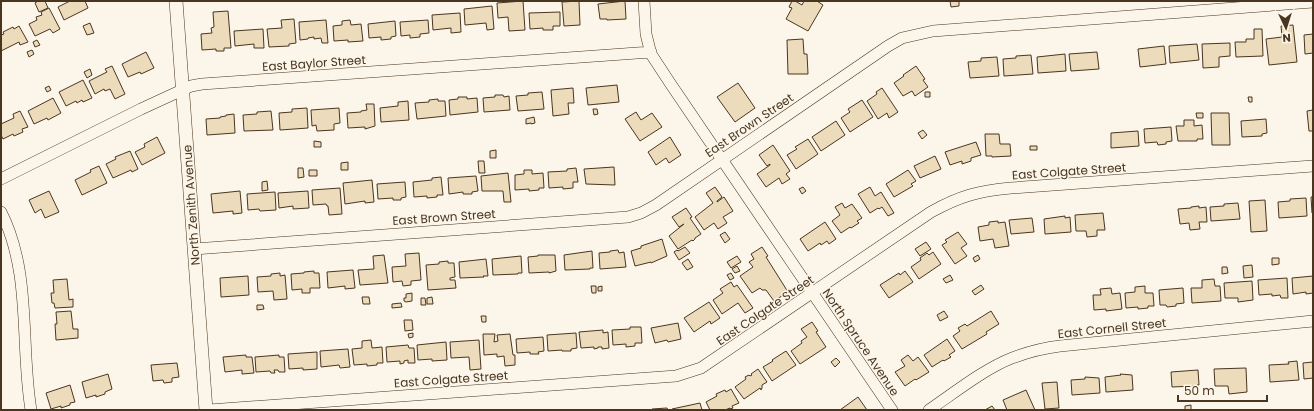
<svg xmlns="http://www.w3.org/2000/svg" width="1314" height="411" viewBox="0 0 1314 411" font-family="Poppins,sans-serif">
<style>
.building{fill:#ecdcbc;stroke:#4a3520}
.lines{fill:none;stroke-linecap:round;stroke-linejoin:round}
.minor-casing{stroke:#4a3520;stroke-width:12}
.tertiary-casing{stroke:#4a3520;stroke-width:14}
.minor{stroke:#fbf6e9;stroke-width:11}
.tertiary{stroke:#fbf6e9;stroke-width:13}
.labels{text-anchor:middle;dominant-baseline:central;stroke-width:3;stroke-linejoin:round;paint-order:stroke}
.street-label{font-size:12px;fill:#4a3520;stroke:#fbf6e9}
</style>
<rect width="100%" height="100%" fill="#fbf6e9"/>
<path class="building" d="M38,1H45L48,8L39,12L35,3Z
M70,1H85L88,8L64,20L58,7Z
M523,1L525,30L509,31L508,17L498,18L497,3Z
M579,1L580,25L564,26L562,2Z
M625,1L626,19L607,20V19H600L598,4Z
M792,1H795L802,5L804,1H817L823,5L808,31L786,19L792,8L789,7Z
M950,1H959V6L951,7Z
M492,6L494,29L487,30L486,23L465,25L464,9Z
M49,8L60,29L53,33L50,29L35,36L29,24L37,20L36,17L42,15L41,12Z
M228,11L231,48H224V51H216V49L202,50L201,34L212,33L211,28L214,27L213,12Z
M560,12V26H553V30H543V28L530,29L529,13Z
M460,13L461,32L451,33V28L433,30L432,15Z
M294,19L296,43L289,44V46L269,47L267,29L282,28L281,20Z
M326,20L328,43H322L321,38L314,39V37L308,38V39L300,40L299,22Z
M350,20L351,25L361,24L363,41L348,42V40L334,41L333,26L342,25V21Z
M428,20L429,33L420,34V37L410,38V35L401,36L400,22Z
M395,21L396,36L391,37V39L381,40V37L369,38L368,24Z
M90,23L94,33L87,35L83,26Z
M1293,25L1297,62L1269,65L1266,39L1282,37L1281,26Z
M19,26L28,42L20,45L19,42L1,51V35L4,34L3,32L13,27L14,29Z
M263,29L264,48H254V44L235,46L234,31Z
M1254,29H1262L1263,56L1236,57L1235,42H1246V39H1254Z
M1313,34V53L1305,54L1304,35Z
M803,39L804,54H807L808,74H788L787,40Z
M37,40L40,45L35,47L33,42Z
M1230,43V56L1219,57V67L1203,68L1202,44Z
M1197,44L1199,60L1170,63L1169,46Z
M1164,46L1166,64L1140,67L1138,49Z
M32,50L34,54L29,57L27,52Z
M146,52L154,68L141,74L140,72L128,77L122,64Z
M1097,52L1099,69L1071,71L1069,54Z
M1065,54L1066,71L1038,73L1037,57Z
M1031,55L1033,74L1004,76L1003,59L1016,58V56Z
M997,57L999,76L970,78L968,62L981,61V58Z
M112,66L125,94L115,99L110,89L105,91L104,89L95,94L89,81L107,72L105,69Z
M916,66L925,79L923,80L928,87L915,96L912,91L903,96L894,83L904,76L903,75Z
M90,69L92,75L87,78L84,72Z
M83,80L92,98L83,102L82,100L77,103L76,101L66,106L59,92Z
M738,83L755,108L735,122L717,97Z
M617,85L619,102L588,105L586,88Z
M49,86L51,90L47,92L45,88Z
M573,88L574,103H568L569,114L553,116L551,90Z
M882,88L898,112L889,118L887,113L878,119L867,101L877,94L876,92Z
M542,92L544,109L518,111L516,96L528,95V93Z
M925,92H930V97H925Z
M495,95H503L504,97L509,96L510,110L484,112L483,98L495,97Z
M458,97H467V99L477,98L478,112L450,115L449,100L458,99Z
M1248,97H1252V102H1249Z
M53,98L61,113L48,120L47,118L34,124L28,111Z
M438,99V101H445L446,116L417,119L415,103L429,102V100Z
M862,100L873,117L850,132L841,118L850,112L848,109Z
M408,101L409,120L381,122L380,108L398,106V102Z
M366,104H374L375,126L365,129V127L348,128L347,113L361,112V111L367,110Z
M307,108L308,128L280,130L279,113L292,112V109Z
M339,108L340,123L334,124V130L317,131L316,125L312,126L311,110Z
M593,109H597L598,114L594,115Z
M1313,110V131H1309L1307,111Z
M20,111L28,127L22,129L23,132L14,136L13,134L3,139L1,135V124L14,118L13,114Z
M271,111L273,130L244,131L243,115L257,114V112Z
M636,112L641,120L652,113L662,127L640,141L625,119Z
M1196,113H1203V118H1197Z
M1211,113H1229L1230,145H1212Z
M234,114L235,133L207,135L206,119L220,118V117L226,116V115Z
M534,117L535,123L531,124V123L526,124V119Z
M1266,119L1267,133L1262,134V136L1242,137L1241,121Z
M1184,120H1194V126L1202,125L1203,139H1197V141H1178L1176,126H1184Z
M836,121L845,135L821,151L812,137Z
M1171,127L1172,141L1166,142V144L1158,145L1157,142L1145,143L1144,129Z
M923,130L927,135L922,139L918,133Z
M1138,131L1139,146L1111,148V133Z
M985,134H999L1000,144H1010L1011,156L992,157V156H986Z
M157,137L165,153L142,165L135,152L145,147L144,144Z
M670,137L681,155L669,163L666,158L656,165L648,152Z
M808,139L818,154L796,169L787,155L797,149L795,147Z
M314,141L321,142V147H314Z
M976,142L981,155L971,158V161L962,164V161L950,165L945,152Z
M773,145L790,171L786,174L790,179L782,184L779,178L766,187L757,174L770,165V164L767,166L759,155Z
M1030,146H1037V150H1030Z
M496,150V158H490V151Z
M130,151L138,169L132,172L131,170L113,178L106,164L116,159L115,157Z
M935,156L941,169L920,178L914,166Z
M478,161H484L485,173H479Z
M348,162V170H341V163Z
M99,166L107,183L82,195L75,180L91,172L90,170Z
M614,167L615,185L586,184L584,169Z
M298,168H303L304,177L298,178Z
M576,168L578,182H573V188L563,189V187L549,188L548,172L567,171V169Z
M309,170H317V176H309Z
M524,170H532V174L543,173L544,188H539V190L529,191V189L515,190V175L524,174Z
M908,170L916,181L911,184L913,186L894,197L886,184Z
M508,173L511,202H504L503,191H482L481,176Z
M476,176L478,191L472,192V194H463V192L449,194L448,178Z
M441,177L443,195H437V197L427,198V196L414,197L413,182L432,180V178Z
M372,180L374,202L365,203V201L345,204L343,183Z
M267,181L268,190L262,191V182Z
M405,182L406,197L401,198V200H393V198L378,199L377,184Z
M715,187L722,197L717,201V202L724,197L733,211L723,217L727,223L718,229L714,223L704,230L695,217L713,203L706,193Z
M803,187L806,191L802,194L799,189Z
M870,187L875,196L881,192L894,213L888,216L882,207L879,209L878,208L870,213L858,194Z
M340,188L342,214L329,215L328,206H327L326,204L313,205L312,190Z
M49,191L59,212L45,218L41,209L35,213L29,200Z
M240,191L242,213L233,214V211L213,213L211,194Z
M308,191L309,208L293,209V206L279,208L278,193Z
M275,192L276,210L260,211L259,209L248,210L247,194Z
M1311,197H1313V213H1312Z
M1306,198L1307,216L1279,218L1278,202L1290,201V199Z
M1265,200L1267,231L1251,232L1249,201Z
M842,203L845,208L852,204L862,218L857,221L859,223L851,228L850,227L841,233L832,221L840,215L835,207Z
M1238,203L1240,219L1211,221L1210,207L1224,206V204Z
M1199,206V208L1206,207L1207,222H1199L1200,229L1190,230L1189,223L1180,224L1178,209L1191,208V207Z
M686,208L692,217L690,218L701,234L695,238V239L693,241L692,240L678,249L669,236L684,224L679,227L672,217Z
M1103,213L1105,230H1097V236L1087,237L1086,231H1076L1075,215Z
M1065,216V218L1070,217L1071,232L1045,234L1044,219Z
M1032,218L1034,232L1011,234L1009,220Z
M998,221V223L1005,222L1009,246L995,248L993,239L980,241L978,227L989,225V222Z
M825,222L836,239L829,244L827,241L821,245L820,243L808,251L800,239Z
M725,232L730,239L725,243L720,235Z
M958,232L967,244L961,248L967,256L955,264L942,245L947,242L945,240Z
M662,239L667,256L651,263V262L635,266L631,251L641,248V246Z
M926,242L931,249L920,256L915,249Z
M685,247L690,253L679,260L674,252L677,250L678,251Z
M762,247L768,256L766,257L788,292L774,301L766,290H762L760,288L752,293L740,276L753,267L749,262L754,259L751,254Z
M618,250L619,253L624,252L626,267L600,269L599,253L610,252V251Z
M592,251L593,268H590V269L565,270L564,255Z
M933,252L941,264L919,279L911,267L921,260L920,258L927,253L929,255Z
M419,253L421,280L411,281V285L403,286L402,281L393,282L392,267L406,266L405,254Z
M384,255L388,283L360,285L358,270L374,269L373,256Z
M538,255H555L556,271L549,273V272L529,273L528,257L538,256Z
M978,255L980,259L975,262L973,258Z
M521,256L522,273H518V274L493,275L492,259Z
M737,256L741,262L731,268L727,262Z
M1272,258H1279V264L1272,265Z
M486,259L488,276H483L484,277L460,278L459,262Z
M688,259L693,267L687,270L682,263Z
M448,261V263H454L455,277L450,278V280H455L456,288L428,290L426,265L439,264V262Z
M1252,265L1253,277L1244,278L1243,266Z
M737,266L740,271L735,273L732,269Z
M1222,267H1227L1228,273L1222,274Z
M353,270L355,288L345,289V286L328,288L327,272Z
M314,271V273H319L320,288H310V293H302V289L292,290L291,274L304,273V272Z
M905,271L913,282L889,298L880,285L899,273L900,275Z
M280,273V276L285,275L287,299L274,300L273,291L258,292L257,277L271,276V274Z
M731,273L734,278L730,280L727,275Z
M950,275L953,280L946,283L943,279Z
M248,276L249,295L221,297L220,278Z
M1313,276V293L1306,294V292L1293,294L1292,278Z
M1287,278L1288,298H1281L1280,295L1272,296V294L1259,295L1258,280Z
M67,279L69,300L73,299V307L55,308L54,303H52L51,293H54L53,280Z
M1214,279L1215,286H1220L1221,301L1192,303L1191,288H1202V280Z
M1252,281L1253,300L1238,302V298H1225L1224,283Z
M731,282L734,287L737,285L753,308L745,313L738,303L722,314L713,300L723,293L720,289Z
M981,285L984,289L975,295L972,291Z
M591,286H596V293H592Z
M602,286V291H598V287Z
M1145,286V293H1153L1154,306H1148V308L1138,309V307L1126,308L1125,293L1135,292V287Z
M1111,288L1112,294L1120,293L1122,309L1106,311V309L1094,310L1093,295H1101L1100,289Z
M1183,288L1184,303L1176,304V306L1167,307L1166,305H1160L1159,290Z
M412,293V301L406,302L404,301V298H406V294Z
M362,297H369L370,304H363Z
M432,297L433,304H427V298Z
M421,298H425L426,305H421Z
M709,302L720,318L711,324L710,321L694,332L684,318Z
M401,303L402,307L392,308V304Z
M257,305H263L264,309L257,310Z
M71,311L73,329H78V338L56,340L55,324H57L56,312Z
M944,311L948,317L940,321L937,315Z
M991,311L999,324L986,332L987,334L962,349L953,336L960,331L958,328L965,324L967,326Z
M481,316H486V322H482Z
M404,320H412L413,330L405,331Z
M812,322L818,331L816,332L826,347L800,364L791,351L802,343L801,341L807,337L801,329Z
M678,323L681,339L668,342L667,340L655,343L651,328Z
M630,327H641L642,343H635V346L626,347V344L613,345L612,330L630,329Z
M603,330V333L608,332L609,348L602,349V347H598V348L594,349V347L581,348L579,332Z
M413,333V337L409,338L408,334Z
M576,333L577,348L571,349V351H562V350L548,351L547,335Z
M483,334H495L494,342L498,341L497,335L510,334L513,355H515V365L505,366L504,356L497,357V354L484,355Z
M543,337L544,351L538,352L539,354H530V352L517,353L516,339Z
M947,339L955,351L949,355L951,357L944,361L943,360L932,367L924,355Z
M371,340L372,348L382,347L383,363H377V365L367,366V364L354,365L352,349L362,348V341Z
M479,340L481,369L470,370L469,357L451,358L450,342Z
M446,342L447,360L432,361V359L418,360L417,345Z
M408,345L409,348H414L415,363H408V360L404,361V363L400,364V361L387,362L386,347Z
M348,349L350,367L340,368L339,365L321,367L320,351Z
M786,351L796,365L772,381L763,367L773,361L772,360Z
M317,352V369L303,370V368L289,369L288,354Z
M246,355V357H252L254,373L242,374V370L225,372L223,357Z
M279,355V357H284L285,372H279L278,370H274L275,373H271L270,371L256,372L255,357Z
M908,355L913,361L918,357L929,372L916,380L915,379L905,386L895,372L905,366L901,360Z
M836,358L840,362L835,367L831,362Z
M1297,361L1299,380L1270,382L1269,365L1289,364L1288,362Z
M1313,362V378L1304,379L1303,363Z
M177,363L179,377L172,378V382L164,383L163,380L153,381L151,365Z
M1246,368L1247,392L1229,394L1228,386H1215L1214,369Z
M758,369L767,382L762,385V388L761,390L760,388L744,399L735,387L746,379L745,377L749,375L750,376L752,375L751,374Z
M1198,370L1199,385H1197V387H1194V386L1172,387L1171,372Z
M108,374L112,389L105,392V394L96,397V395L86,398L82,382Z
M1120,374L1132,375L1133,390L1106,392L1105,377L1121,375Z
M1085,377L1099,378L1100,393L1072,395L1071,380L1085,379Z
M1057,382L1059,408L1045,409L1042,383Z
M70,385L75,402L70,403V405L61,408V406L51,409L46,393Z
M731,389L739,403L732,406L733,408L730,409V408L725,410H710L706,402L717,396L716,394L725,390L726,392Z
M1026,390L1035,410H1007L1003,400Z
M858,397L867,410H840Z
M700,403L702,410H672V409Z
M1191,405V410H1185V406Z
M992,406L995,410H985Z
M667,408L668,410H652V409Z"/>
<g class="lines">
<defs>
<path id="minor" d="M644,1L646,34L651,54L670,83L892,410
M1,179L141,109L191,86L202,84L651,52
M1,212C32,273 20,344 31,410
M194,249L628,217L641,213L656,205L888,46L902,38L933,31L1313,2
M209,410L676,376L701,368L931,212C960,196 978,191 1011,188L1313,166
M929,410C954,393 984,369 1012,358C1028,352 1043,348 1060,346L1313,321"/>
<path id="tertiary" d="M176,1L206,410"/>
</defs>
<use href="#minor" class="minor-casing"/>
<use href="#tertiary" class="tertiary-casing"/>
<use href="#minor" class="minor"/>
<use href="#tertiary" class="tertiary"/>
</g>
<g class="labels">
<g class="street-label">
<text transform="translate(314 63) rotate(-4)">East Baylor Street</text>
<text transform="translate(749 125) rotate(-34)">East Brown Street</text>
<text transform="translate(1069 171) rotate(-4)">East Colgate Street</text>
<text transform="translate(191 205) rotate(-94)">North Zenith Avenue</text>
<text transform="translate(444 217) rotate(-4)">East Brown Street</text>
<text transform="translate(765 310) rotate(-34)">East Colgate Street</text>
<text transform="translate(1112 328) rotate(-6)">East Cornell Street</text>
<text transform="translate(861 342) rotate(56)">North Spruce Avenue</text>
<text transform="translate(451 379) rotate(-4)">East Colgate Street</text>
</g>
</g>
<rect width="1314" height="411" fill="none" stroke="#4a3520" stroke-width="4"/>
<g transform="translate(1286 28) rotate(176)" stroke="#fbf6e9" stroke-width="3" paint-order="stroke">
<path d="M0-3L7 15L0 10L-7 15Z" fill="#4a3520"/>
<text y="-6" font-size="11" font-weight="bold" text-anchor="middle" fill="#4a3520">N</text>
</g>
<path d="M1178 395v6h89v-6" fill="none" stroke="#4a3520" stroke-width="2"/>
<text x="1184" y="395" font-size="12" fill="#4a3520" stroke="#fbf6e9" stroke-width="3" paint-order="stroke">50 m</text>
</svg>
